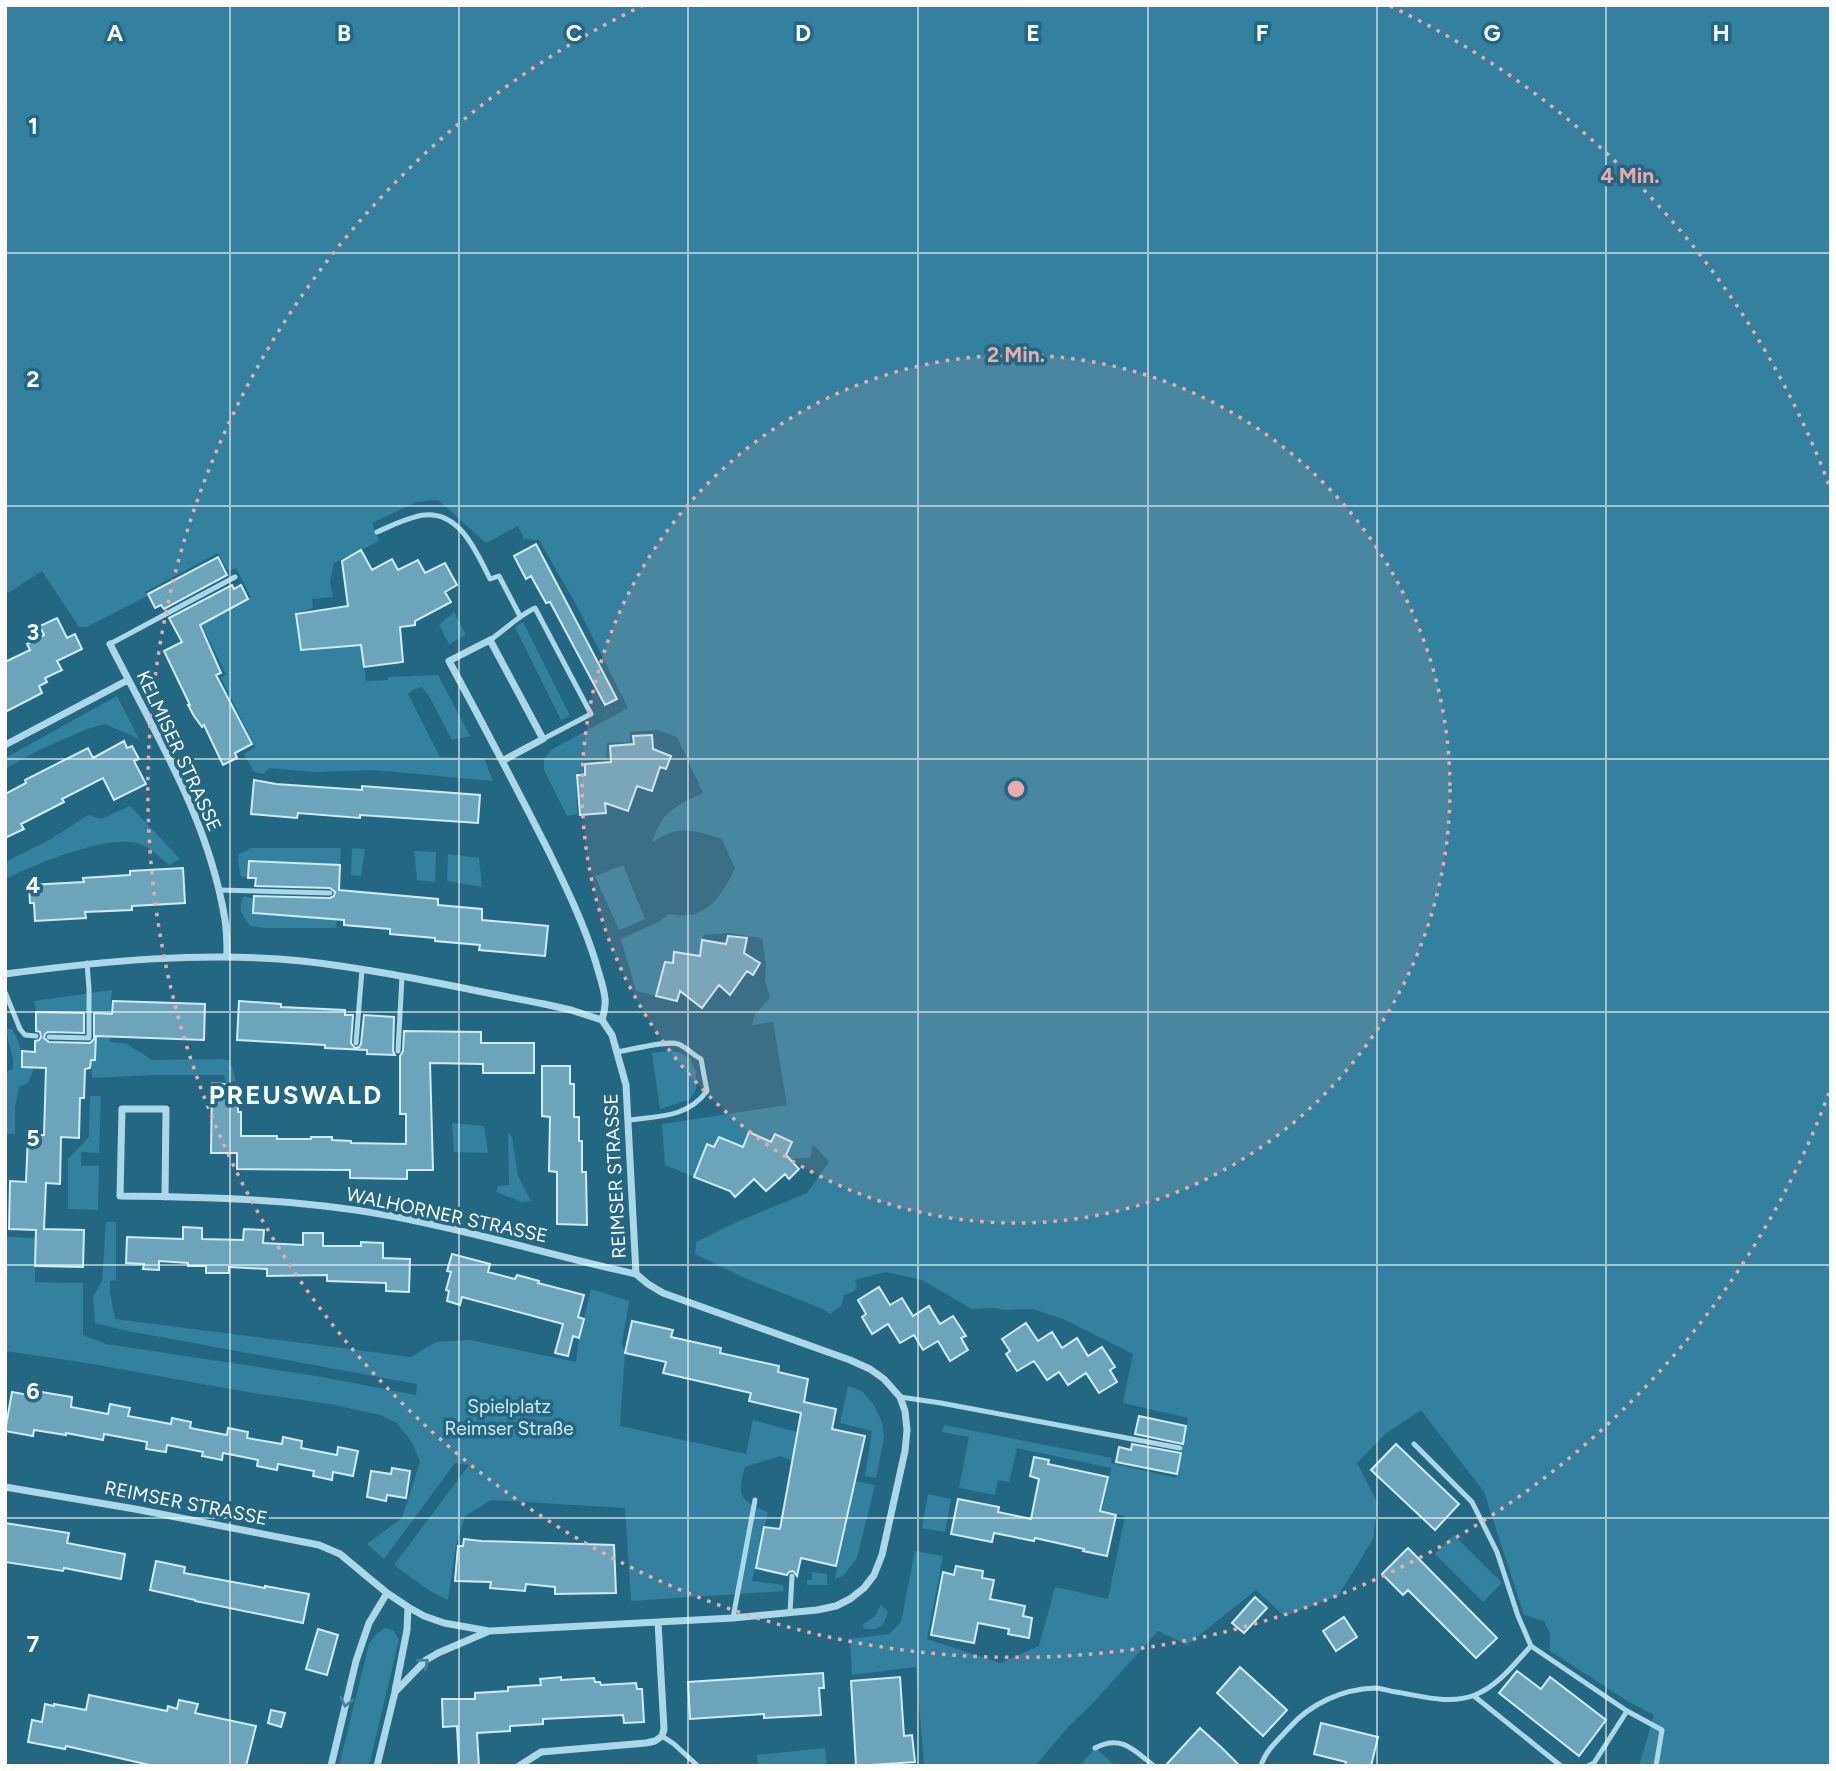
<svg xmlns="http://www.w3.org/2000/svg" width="1836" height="1771" viewBox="0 0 1836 1771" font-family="Figtree,sans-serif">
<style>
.green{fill:#33819f}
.building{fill:#6ca5bb;stroke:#cfebf6;stroke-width:2}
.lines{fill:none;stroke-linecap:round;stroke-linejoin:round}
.lane{stroke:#acd7e8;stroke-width:5}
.street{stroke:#acd7e8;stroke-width:7}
.oneway{stroke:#45839c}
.grid{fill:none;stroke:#fff;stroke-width:2;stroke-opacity:0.55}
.ring{fill:none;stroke:#efa9a9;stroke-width:3.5;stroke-dasharray:3.5 7}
.labels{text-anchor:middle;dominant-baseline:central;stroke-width:7;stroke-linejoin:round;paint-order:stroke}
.street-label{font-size:19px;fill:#fff;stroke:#236783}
.park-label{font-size:19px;fill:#cfebf6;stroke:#236783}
.district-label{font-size:26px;font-weight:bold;letter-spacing:2px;fill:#fff;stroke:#236783}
.grid-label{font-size:23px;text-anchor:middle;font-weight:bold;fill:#fff;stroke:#236783;stroke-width:7;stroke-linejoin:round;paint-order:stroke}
.centre{fill:#efa9a9;stroke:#236783;stroke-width:3.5}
.ring-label{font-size:21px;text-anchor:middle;font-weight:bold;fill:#efa9a9;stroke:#236783;stroke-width:7;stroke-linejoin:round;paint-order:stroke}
</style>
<rect width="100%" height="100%" fill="#236783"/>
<path class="green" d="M5,5H1831V1766H1639L1654,1715L1629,1702L1550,1651V1634L1544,1621L1524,1615L1484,1492L1421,1410L1385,1434L1357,1463L1378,1504L1373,1539L1338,1596L1284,1616L1256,1590L1187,1645L1158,1631L1090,1706L1069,1726L1035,1766H924L916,1667L852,1675L850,1639L889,1634L901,1622L915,1551L943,1556L927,1639L1000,1663L1039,1646L1055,1587L1108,1599L1125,1516L1102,1510L1111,1468L1017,1448L1009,1482L998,1480L995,1495L959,1488L969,1437L942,1432L944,1425L1112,1458L1111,1463L1176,1478L1188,1418L1123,1403L1133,1354L1063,1319L1033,1309L1004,1310L994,1308L972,1309L922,1280L885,1272L855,1280L857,1287L853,1292L844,1295L841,1306L830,1314L823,1309L747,1279L695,1254L696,1242L739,1221L807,1193L829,1162L813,1144L810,1158L785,1159L792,1142L775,1134L771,1142L749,1133L743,1147L719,1137L714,1147L707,1144L694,1177L665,1165L662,1124L787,1105L773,1022L752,1025L755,1014L770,998L765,981L766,965L762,938L728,933L703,935L700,956L675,952L673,963L665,962L656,996L636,991L621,939L660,921L669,914C707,921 719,899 735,869L722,839C694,830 678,824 652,843C661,812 676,805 703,793L677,737L658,730L630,732V742L607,743L606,759L583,761V772L576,773L577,814L567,816L544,770V759L551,750L628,708L579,610L539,540L524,539L518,526L486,543L438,500L417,502L372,523L379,541L334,563L330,582L333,597L312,599L313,608L296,614L301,650L361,645L366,681L388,680V677L438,675L470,736L452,740L429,696L422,687L413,690L408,694L440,757L484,758L493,781L374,770L314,772L270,768L263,774L254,772L244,754L255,747L221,678L226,674L201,624L251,597L236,568L228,571L218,553L145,592L147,596L87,627H79L42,571L5,595Z
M454,612L466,635L449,644L439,625Z
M523,622L570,716L561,720L515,627Z
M117,696L139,739L105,724L87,729L41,749L5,769V758Z
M130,806L180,859L169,865C161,859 152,849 142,845C112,831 34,865 5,879V862L51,839L88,815L101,819Z
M251,848H341L340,865L250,861L248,878L241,877L238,861L239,854Z
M352,848L365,849L361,876L351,875Z
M414,851L436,852L435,882L417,880Z
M448,854L479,858L482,887L447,881Z
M623,865L645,919L619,930L595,876Z
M244,896L254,899V913L337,919L336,928H264L250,926C242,914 237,910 244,896Z
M112,990L111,1000L110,1042L127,1044L152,1060L223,1059L230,1061L236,1081L226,1083L224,1075H153L92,1078L91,1060H95L93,1053L94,1014L36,1012L34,1001Z
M5,1029H12C20,1044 22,1050 22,1067L34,1068L28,1083L19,1087L15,1107V1134H5V1072L13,1069V1059Z
M669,1051L681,1053L691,1060L696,1072V1090L689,1100L660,1109L652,1053Z
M90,1096H101L99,1153L81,1152V1166H99L98,1210L68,1209V1159L89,1137Z
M452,1123L484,1126L488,1153L454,1152Z
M508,1133L512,1137L518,1176L531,1201L522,1202L496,1192L498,1186L509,1185Z
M106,1222H116V1280L110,1281V1292L115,1319L411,1357L436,1342L470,1340L576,1362L579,1338L591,1289L629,1301L622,1344L625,1353L620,1426L746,1454L753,1420L797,1432L793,1461L780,1456L745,1467C737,1494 739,1502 768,1512L752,1581L783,1585L784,1591L631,1601L625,1508L491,1500L465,1516L456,1545L448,1600L430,1591L394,1565L469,1465L455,1463L384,1559L367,1544L402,1518L420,1462L413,1444L397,1423L380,1415L330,1404L247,1392L87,1363L5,1351V1237L36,1238L35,1282L83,1283V1335L106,1344L316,1376L416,1395L417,1384L128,1331L95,1323L93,1297L102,1281Z
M848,1386L862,1391L874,1405L882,1422L884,1438L876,1478L865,1476L872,1431L840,1423Z
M855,1481L875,1485L857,1558L843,1576L835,1579Z
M928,1494L951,1499L945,1532L922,1528Z
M1454,1535L1502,1583L1483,1602L1435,1554Z
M812,1572L827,1574V1585H807V1580H812Z
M881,1605L888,1612L883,1625L875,1629H865L862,1625L875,1616Z
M385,1628L394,1631L399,1639L369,1766H339L369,1644L377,1633Z
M825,1748L827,1766H758L757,1755Z
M1095,1748L1116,1766H1080Z"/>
<path class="building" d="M536,544L617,699L605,705L550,602L546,603L531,576L526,579L514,556Z
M361,550L372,570L392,559L398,570L418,560L425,573L445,563L457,585L445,592L451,602L415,621V625L400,627L403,662L364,667L361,645L301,650L296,614L348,606L342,561Z
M218,557L227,575L164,609L161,605L155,608L148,594Z
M232,585L234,589L241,585L248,599L200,625L221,673L216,675L252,744L235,753L237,758L223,765L204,725L202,727L194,716L188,705H190L164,651L182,642L169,618Z
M57,618L67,638L75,634L82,649L57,661L62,670L45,678L47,682L39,686L42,693L5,712V662L30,650L27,644L44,635L40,626Z
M652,735L653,749L671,756L666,769L660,767L652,791L637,786L628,811L605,803L606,813L580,815L577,775H585V764L611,762L610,746L634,744L633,736Z
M124,741L127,748L132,746L139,759L134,761L146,784L114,800L103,778L62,799L64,802L21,824L24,829L5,838V794L26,783L25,780L88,748L93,758Z
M254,780L276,784L362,790V786L480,795L478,823L360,815V818L298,813L297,818L251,814Z
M249,861L340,865L339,890L438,899V905L482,909V920L548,926L545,956L479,950L480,945L435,941V938L390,934V929L344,925V920L253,913L254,896L330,898L334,896L335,892L330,888L255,886L256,878H248Z
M183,868L185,903L132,906V910L85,912L86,918L35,921L34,903H30L29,885L84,882L83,878L130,875V871Z
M728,936L747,938L744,953L760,963L753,975L747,971L730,995L719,985L702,1008L680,991L677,1001L656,996L665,962L673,963L674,952L700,956L702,940L726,944Z
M113,1001L205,1004L204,1040L96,1036L95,1060H91L90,1068L85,1069L84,1098H80L79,1138L61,1137L60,1184L46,1183L44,1229L84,1230L83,1267L35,1266L36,1230L9,1229L10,1181L26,1182L28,1135H44L46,1068L22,1067V1051L35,1052V1041L39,1040L41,1037L40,1032L36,1031V1012L84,1013V1033L48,1032L45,1034L44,1038L49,1042L90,1043L94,1039V1013L112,1014Z
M239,1001L281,1004V1007L345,1010V1015H353L351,1043L355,1048L359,1047L361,1044L364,1015L394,1017L393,1051L395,1055L367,1054V1050L325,1048V1045L237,1040Z
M404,1031L481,1032V1043H534V1073H483V1064L430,1063L433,1170H407V1179L350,1178V1170L237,1169V1153H211L212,1083L238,1085V1112H241V1136H277V1139H311V1137H332V1140L351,1141V1143L406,1144V1114H400V1056L403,1051Z
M542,1066H570V1084H574V1117H579V1141H582V1172H586L587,1225L557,1224V1172L549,1171L550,1117L542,1116Z
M749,1132L771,1142L775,1134L792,1142L786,1155L799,1169L789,1179L785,1174L766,1191L754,1179L735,1197L730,1191L694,1177L707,1144L714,1147L719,1137L743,1147Z
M183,1227L202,1228V1239L243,1240L244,1229L264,1230L263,1243L303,1245V1233H323V1246H361V1242L383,1243V1258L410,1259L409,1292L386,1291V1283L327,1281V1275L267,1276V1269L229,1267V1273H206V1266H188V1263L159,1261V1270L143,1269L144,1264L126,1263L127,1237L183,1239Z
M452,1254L490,1264L488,1272L515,1279L517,1275L539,1281L538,1283L584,1295L578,1317L584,1319L579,1338L573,1336L568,1356L555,1353L563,1324L462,1297L460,1305L447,1301L449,1291L446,1290L451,1272L447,1271Z
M879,1287L890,1305L902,1298L913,1316L929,1306L940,1324L953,1316L966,1336L961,1338L968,1350L950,1361L938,1341L923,1350L914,1335L900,1343L888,1324L872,1334L862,1317L866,1314L858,1300Z
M632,1321L673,1330L671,1337L721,1348L720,1353L779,1366L778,1372L808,1379L804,1402L836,1409L832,1429L865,1436L836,1566L801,1558L797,1576L793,1571L789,1572L787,1575L756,1568L764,1527L780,1529L801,1413L749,1401L751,1393L663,1373L666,1362L625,1353Z
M1026,1323L1038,1341L1052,1332L1062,1348L1077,1338L1088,1356L1102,1347L1115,1367L1110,1370L1117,1382L1099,1393L1086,1373L1068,1385L1059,1372L1047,1380L1034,1361L1017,1371L1006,1354L1010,1351L1002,1339Z
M12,1392L40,1397L41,1392L72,1397L71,1407L108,1414L110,1404L130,1408L128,1416L171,1424L172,1418L191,1422L190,1428L227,1435L228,1428L248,1432L247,1438L282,1444L283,1437L302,1441L301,1448L337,1455L338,1447L358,1451L353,1476L333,1472L332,1480L313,1476L314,1471L278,1464L277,1470L257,1466L258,1460L223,1453L222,1460L202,1456L203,1452L167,1445L166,1452L146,1449L147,1442L104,1434L103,1440L66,1433V1435L34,1430L33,1436L5,1431Z
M1139,1416L1186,1426L1183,1444L1135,1434Z
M1132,1444L1181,1453L1177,1474L1116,1462L1119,1447L1131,1450Z
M1396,1444L1459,1504L1435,1530L1371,1470Z
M1034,1457L1049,1460L1048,1464L1108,1477L1100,1511L1116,1515L1107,1556L1083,1551L1084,1549L1035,1538L1034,1541L994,1533L992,1542L951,1534L958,1499L999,1507L998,1512L1031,1519L1039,1479L1030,1476Z
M392,1468L410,1471L406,1498L387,1495L386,1501L367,1497L371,1471L391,1474Z
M5,1523L69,1533L67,1543L125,1554L121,1579L64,1568L63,1571L5,1562Z
M464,1539L481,1541L614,1545L616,1593L555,1594V1587L526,1584L525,1591L490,1588L491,1582L455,1581L458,1546H463Z
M1408,1548L1497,1638L1476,1658L1408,1590L1403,1595L1382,1574Z
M156,1561L185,1567L184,1573L265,1588V1586L309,1594L303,1623L195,1601V1600L150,1590Z
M956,1566L983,1571L982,1578L994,1580L990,1599L1025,1606L1023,1616L1032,1618L1029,1638L1008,1634L1009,1629L978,1623L974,1643L931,1635L943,1572L954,1575Z
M1255,1597L1267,1608L1244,1633L1232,1623Z
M1344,1617L1357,1637L1336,1651L1323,1631Z
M318,1629L338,1635L327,1675L306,1669Z
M1240,1667L1287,1710L1263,1736L1217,1693Z
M1517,1671L1541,1689L1550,1677L1606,1720L1579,1756L1499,1693Z
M823,1673L824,1688H819L821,1715L764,1718V1714L690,1719L688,1682Z
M561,1677V1680L594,1678L595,1682H600L601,1685L636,1683L637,1689H642L644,1722L624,1723L623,1715L543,1719V1724L510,1726V1731L477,1733L479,1766H459L457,1726L443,1727L442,1699H475V1693L508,1691V1687L541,1685L540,1679Z
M900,1677L904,1736L912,1735L915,1762L856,1766L851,1681Z
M89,1695L167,1711L168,1706L177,1709L179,1700L198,1704L195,1713L256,1726L246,1766H154L66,1746L65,1749L28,1742L32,1720L42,1722L45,1704L54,1706V1704L86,1710Z
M271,1710L285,1713L281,1727L268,1723Z
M1321,1723L1378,1737L1371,1766H1345L1346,1762L1314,1754Z
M1200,1728L1221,1747L1240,1766H1165Z"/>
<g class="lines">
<path class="lane" d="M377,532C391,526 408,517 424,515C460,511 477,553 490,579L499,576L520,616
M490,640C506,629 518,616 535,608L591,714L543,739
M110,644L235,577
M219,890L330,893
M5,992L20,1029L25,1035L36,1036
M49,1037L89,1038V989L87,963
M356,1043L362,970
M398,1051L402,977
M617,1052C630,1050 667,1040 678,1044C685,1046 693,1055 701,1059L707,1091C687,1118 659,1116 628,1120
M900,1397L941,1403L1180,1448
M1414,1444L1472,1502L1497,1552L1518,1616L1531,1646
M790,1613L792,1576
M733,1618L755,1500
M1474,1696L1561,1766
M662,1736L674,1744L698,1766
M1095,1748C1121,1734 1134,1750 1154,1766
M1261,1766C1265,1751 1279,1739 1289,1728C1310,1704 1342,1689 1375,1688C1381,1688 1389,1691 1396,1692C1422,1696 1449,1705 1475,1695C1498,1686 1514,1664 1531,1646L1627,1711L1662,1730L1656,1766
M1588,1766L1594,1763L1627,1711"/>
<path class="street" d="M110,644C155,733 209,820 225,920C227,932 227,945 227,957
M5,745L128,680
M502,761L543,739L490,640L449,661C483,724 516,787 548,850C566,887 584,924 596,963C599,975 604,987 605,999C606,1006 604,1013 602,1020
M5,974C104,961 203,951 302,961C383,970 464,989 544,1004L571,1010L602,1020L612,1035L626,1085L636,1274L648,1284L663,1293L850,1360L870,1369L884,1379L900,1397L905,1411L907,1430L905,1451L882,1555L874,1575L864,1588L850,1599L836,1606L817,1610L733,1618L489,1631L444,1623L424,1616L408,1607L387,1593L340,1554L319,1545L135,1509L5,1487
M165,1197L166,1109H122L120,1196C208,1197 299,1199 386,1215C470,1230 553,1256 636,1274
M395,1691L407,1630L408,1607
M331,1766L356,1661L369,1623L387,1593
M377,1766L395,1692L426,1660L438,1653L487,1632
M519,1766L541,1752L646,1743L655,1741L662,1736L664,1729L658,1622"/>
</g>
<defs><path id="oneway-chevron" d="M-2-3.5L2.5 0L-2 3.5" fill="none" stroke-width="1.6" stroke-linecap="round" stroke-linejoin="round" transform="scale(1.75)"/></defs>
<g class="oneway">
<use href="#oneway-chevron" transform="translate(424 1663) rotate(-39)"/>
<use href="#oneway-chevron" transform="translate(346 1702) rotate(103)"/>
</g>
<path class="grid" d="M230,5V1766M459,5V1766M688,5V1766M918,5V1766M1148,5V1766M1377,5V1766M1606,5V1766M5,253H1831M5,506H1831M5,759H1831M5,1012H1831M5,1265H1831M5,1518H1831"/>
<circle cx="1016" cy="789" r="434" fill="#efa9a9" fill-opacity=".12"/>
<g class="ring">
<circle cx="1016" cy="789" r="434"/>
<path d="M1829 1093A868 868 0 1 1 642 6M1390 6A868 868 0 0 1 1829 485"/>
</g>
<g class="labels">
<g class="street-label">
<text transform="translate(179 751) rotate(65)">KELMISER STRASSE</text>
<text transform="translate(615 1176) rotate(-93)">REIMSER STRASSE</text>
<text transform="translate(447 1215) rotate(12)">WALHORNER STRASSE</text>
<text transform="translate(186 1503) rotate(11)">REIMSER STRASSE</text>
</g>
<g class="park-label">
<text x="509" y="1406">Spielplatz<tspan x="509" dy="22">Reimser Straße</tspan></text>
</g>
<g class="district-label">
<text x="296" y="1095">PREUSWALD</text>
</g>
</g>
<g class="grid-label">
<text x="115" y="41">A</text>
<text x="344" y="41">B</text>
<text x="574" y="41">C</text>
<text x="803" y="41">D</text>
<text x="1033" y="41">E</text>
<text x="1262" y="41">F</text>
<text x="1492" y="41">G</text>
<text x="1721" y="41">H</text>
<text x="33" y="134">1</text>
<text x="33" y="387">2</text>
<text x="33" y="640">3</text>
<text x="33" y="893">4</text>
<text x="33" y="1146">5</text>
<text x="33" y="1399">6</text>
<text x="33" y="1652">7</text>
</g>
<circle cx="1016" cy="789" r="10" class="centre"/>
<g class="ring-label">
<text x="1630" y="183">4 Min.</text>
<text x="1016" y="362">2 Min.</text>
</g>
<rect width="1836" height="1771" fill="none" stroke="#ffffff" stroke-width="14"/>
</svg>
